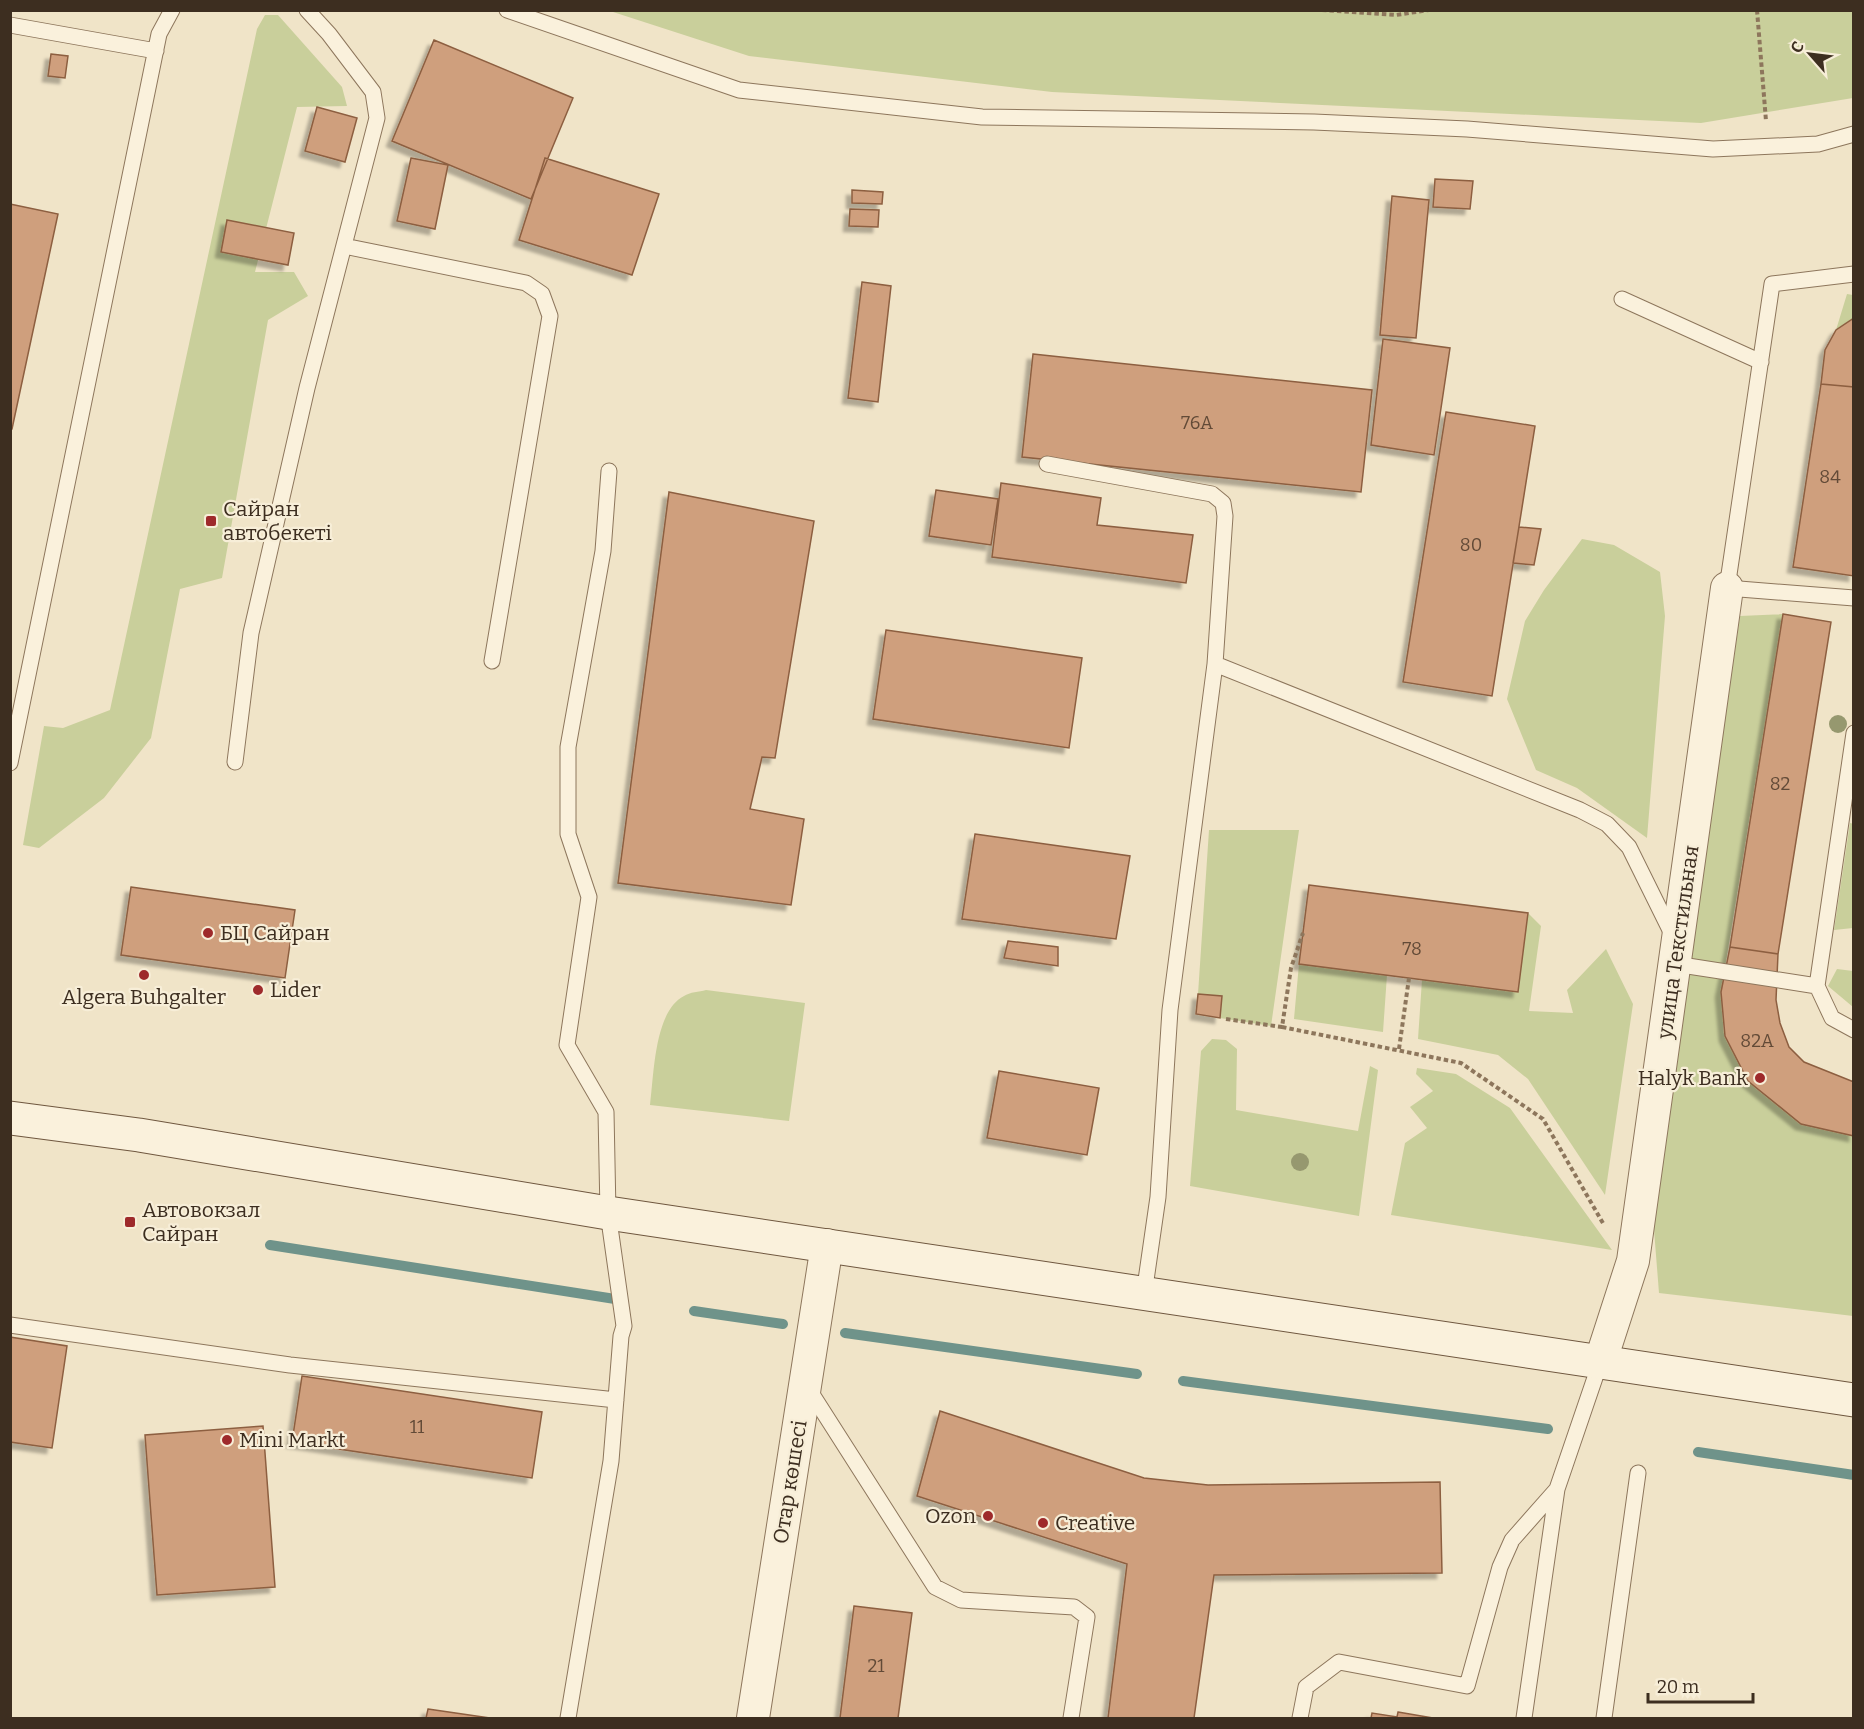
<svg xmlns="http://www.w3.org/2000/svg" width="1864" height="1729" viewBox="0 0 1864 1729" font-family="Bitter,serif">
<style>
.green{fill:#c9cf9b}
.lines{fill:none;stroke-linecap:round;stroke-linejoin:round}
.stream{stroke:#6f938a;stroke-width:10}
.building{fill:#cf9f7d;stroke:#8d5f41;stroke-width:1.5;filter:url(#shadow)}
.service-casing{stroke:#8d765c;stroke-width:17}
.minor-casing{stroke:#8d765c;stroke-width:34}
.secondary-casing{stroke:#6f573f;stroke-width:35}
.path{stroke:#8d765c;stroke-width:4;stroke-dasharray:4.5 3;stroke-linecap:butt}
.service{stroke:#faf1dc;stroke-width:15}
.minor{stroke:#faf1dc;stroke-width:32}
.secondary{stroke:#faf1dc;stroke-width:33}
.tree{fill:#96986f}
.poi-dot{fill:#9e2a2b;stroke:#f7eed8;stroke-width:2}
.labels{text-anchor:middle;dominant-baseline:central;stroke-width:4.5;stroke-linejoin:round;paint-order:stroke}
.number-label{font-size:18px;fill:#624a37}
.poi-label{font-size:21px;fill:#3d2e20;stroke:#f7eed8;text-anchor:start}
.street-label{font-size:21px;fill:#3d2e20;stroke:#f7eed8}
</style>
<defs>
<filter id="shadow"><feDropShadow dx="-5.5" dy="5.5" stdDeviation="1.5" flood-color="#0004"/></filter>
</defs>
<rect width="100%" height="100%" fill="#f0e4c8"/>
<path class="green" d="M610,11H1853V98L1701,123L1052,92L749,56Z
M265,15H278L342,87L347,106L297,107L255,272H294L308,296L268,320L222,578L180,589L151,738L104,798L39,848L23,845L44,726L63,728L110,710L257,29Z
M1847,294L1853,295V318L1836,330Z
M1582,539L1614,545L1660,572L1665,616L1647,838L1577,788L1536,770L1507,699L1525,621L1544,590Z
M1783,614L1721,992L1724,1035L1748,1081L1800,1123L1853,1136V1316L1659,1293L1653,1217L1740,616Z
M1850,823L1854,824L1853,928L1834,930Z
M1209,830H1299L1271,1026L1220,1018L1198,994Z
M1528,913L1541,926L1529,1011L1573,1013L1567,990L1606,949L1633,1004L1605,1195L1528,1079L1498,1055L1418,1039L1422,980L1518,992Z
M1299,964L1387,975L1383,1032L1294,1019Z
M1837,969L1853,971V1007L1828,986Z
M706,990L805,1003L789,1121L650,1105C654,1076 654,1011 684,996C690,992 699,992 706,990Z
M1212,1039L1226,1040L1237,1049L1236,1110L1358,1131L1370,1066L1378,1070L1359,1216L1190,1186L1201,1051Z
M1417,1068L1456,1074L1510,1108L1612,1250L1391,1215L1405,1143L1427,1128L1410,1107L1433,1091L1416,1074Z"/>
<g class="lines">
<path class="stream" d="M270,1245L615,1299
M694,1311L783,1324
M845,1333L1137,1374
M1183,1381L1548,1429
M1698,1452L1854,1475"/>
</g>
<path class="building" d="M434,40L573,98L531,199L392,141Z
M51,54L68,56L65,78L48,76Z
M317,107L357,118L345,162L305,151Z
M411,158L448,165L435,229L397,221Z
M545,158L659,194L632,275L519,240Z
M1435,179L1473,181L1470,209L1433,207Z
M852,190L883,192L882,204L852,203Z
M1392,196L1429,200L1416,338L1380,335Z
M10,204L58,214L12,429H10Z
M850,209L879,210L878,227L849,226Z
M227,220L294,233L288,265L221,252Z
M862,282L891,286L878,402L848,398Z
M1854,318V387L1821,384L1825,350L1836,330Z
M1383,339L1450,348L1434,455L1371,445Z
M1033,354L1372,390L1361,492L1022,457Z
M1821,384L1854,387V576L1793,567Z
M1446,412L1535,426L1492,696L1403,682Z
M1001,483L1101,498L1097,525L1193,535L1186,583L992,557Z
M936,490L998,499L991,545L929,536Z
M669,492L814,521L775,758L762,757L750,809L804,819L791,905L618,883Z
M1519,527L1541,529L1534,565L1513,563Z
M1783,614L1831,622L1778,954L1730,947Z
M886,630L1082,658L1069,748L873,719Z
M975,834L1130,856L1116,939L962,919Z
M1309,885L1528,913L1518,992L1299,964Z
M131,887L295,910L285,978L121,955Z
M1008,941L1058,947V966L1004,958Z
M1730,947L1778,954L1776,1000L1780,1023L1789,1047L1804,1062L1854,1082V1136L1801,1124L1748,1081L1725,1036L1721,992Z
M1198,994L1222,996L1220,1018L1196,1014Z
M999,1071L1099,1088L1087,1155L987,1138Z
M10,1337L67,1346L52,1448L10,1442Z
M302,1376L542,1412L532,1478L292,1442Z
M940,1411L1144,1478L1208,1485L1440,1482L1442,1573L1214,1575L1194,1718H1108L1127,1564L917,1496Z
M263,1426L275,1587L157,1595L145,1435Z
M854,1606L912,1613L898,1718H840Z
M428,1709L490,1718H426Z
M1398,1712L1433,1718H1371L1372,1713L1397,1717Z"/>
<g class="lines">
<defs>
<path id="service" d="M507,10L739,90L982,117L1314,122L1467,129L1713,149L1818,144L1854,134
M10,25L156,51
M344,246L526,283L542,294L550,316L492,661
M1854,274L1772,284L1727,588L1854,598
M1622,299L1761,362
M1047,464L1212,494L1223,503L1225,516L1215,664L1580,810L1607,824L1629,847L1673,936
M1854,733L1817,986L1832,1018L1854,1030
M235,762L251,633L307,388L377,118L373,92L329,34L307,10
M10,763L159,34L172,10
M1675,964L1817,986
M1144,1294L1158,1197L1170,1010L1215,664
M10,1325L290,1365L616,1400
M808,1388L935,1587L961,1600L1074,1607L1087,1617L1071,1718
M568,1718L611,1461L621,1336L624,1326L608,1213L606,1112L567,1045L589,897L568,834V747L603,551L609,471
M1300,1718L1306,1687L1339,1662L1467,1686L1500,1567L1512,1540L1557,1489
M1524,1718L1557,1489L1600,1363
M1604,1718L1638,1473"/>
<path id="minor" d="M1600,1363L1633,1261L1727,588
M753,1718L827,1245"/>
<path id="secondary" d="M10,1118L139,1135L608,1213L1854,1400"/>
</defs>
<use href="#service" class="service-casing"/>
<use href="#minor" class="minor-casing"/>
<use href="#secondary" class="secondary-casing"/>
<path class="path" d="M1322,10L1396,15L1429,10
M1757,10L1766,121
M1226,1019L1282,1027L1291,968L1303,933
M1282,1027L1461,1063L1543,1119L1604,1225
M1399,1049L1409,978"/>
<use href="#service" class="service"/>
<use href="#minor" class="minor"/>
<use href="#secondary" class="secondary"/>
</g>
<g class="tree">
<circle cx="1838" cy="724" r="9"/>
<circle cx="1300" cy="1162" r="9"/>
</g>
<g class="poi-dot">
<rect x="205" y="515" width="12" height="12" rx="3"/>
<circle cx="208" cy="933" r="6"/>
<circle cx="144" cy="975" r="6"/>
<circle cx="258" cy="990" r="6"/>
<circle cx="1760" cy="1078" r="6"/>
<rect x="124" y="1216" width="12" height="12" rx="3"/>
<circle cx="227" cy="1440" r="6"/>
<circle cx="988" cy="1516" r="6"/>
<circle cx="1043" cy="1523" r="6"/>
</g>
<g class="labels">
<g class="number-label">
<text x="1197" y="423">76А</text>
<text x="1830" y="477">84</text>
<text x="1471" y="545">80</text>
<text x="1780" y="784">82</text>
<text x="1412" y="949">78</text>
<text x="1757" y="1041">82А</text>
<text x="417" y="1427">11</text>
<text x="876" y="1666">21</text>
</g>
<g class="poi-label">
<text x="223" y="509">Сайран<tspan x="223" dy="24">автобекеті</tspan></text>
<text x="220" y="933">БЦ Сайран</text>
<text x="270" y="990">Lider</text>
<text x="144" y="997" text-anchor="middle">Algera Buhgalter</text>
<text x="1748" y="1078" text-anchor="end">Halyk Bank</text>
<text x="142" y="1210">Автовокзал<tspan x="142" dy="24">Сайран</tspan></text>
<text x="239" y="1440">Mini Markt</text>
<text x="976" y="1516" text-anchor="end">Ozon</text>
<text x="1055" y="1523">Creative</text>
</g>
<g class="street-label">
<text transform="translate(1678 942) rotate(-82)">улица Текстильная</text>
<text transform="translate(790 1482) rotate(-81)">Отар көшесі</text>
</g>
</g>
<rect width="1864" height="1729" fill="none" stroke="#3d2e20" stroke-width="24"/>
<g transform="translate(1810 54) rotate(298)" stroke="#f7eed8" stroke-width="4.5" paint-order="stroke">
<path d="M0-4.5L10 22L0 15L-10 22Z" fill="#3d2e20"/>
<text y="-9" font-size="16" font-weight="bold" text-anchor="middle" fill="#3d2e20">С</text>
</g>
<path d="M1648 1693v9h105v-9" fill="none" stroke="#3d2e20" stroke-width="3"/>
<text x="1657" y="1693" font-size="18" fill="#3d2e20" stroke="#f7eed8" stroke-width="4.5" paint-order="stroke">20 m</text>
</svg>
